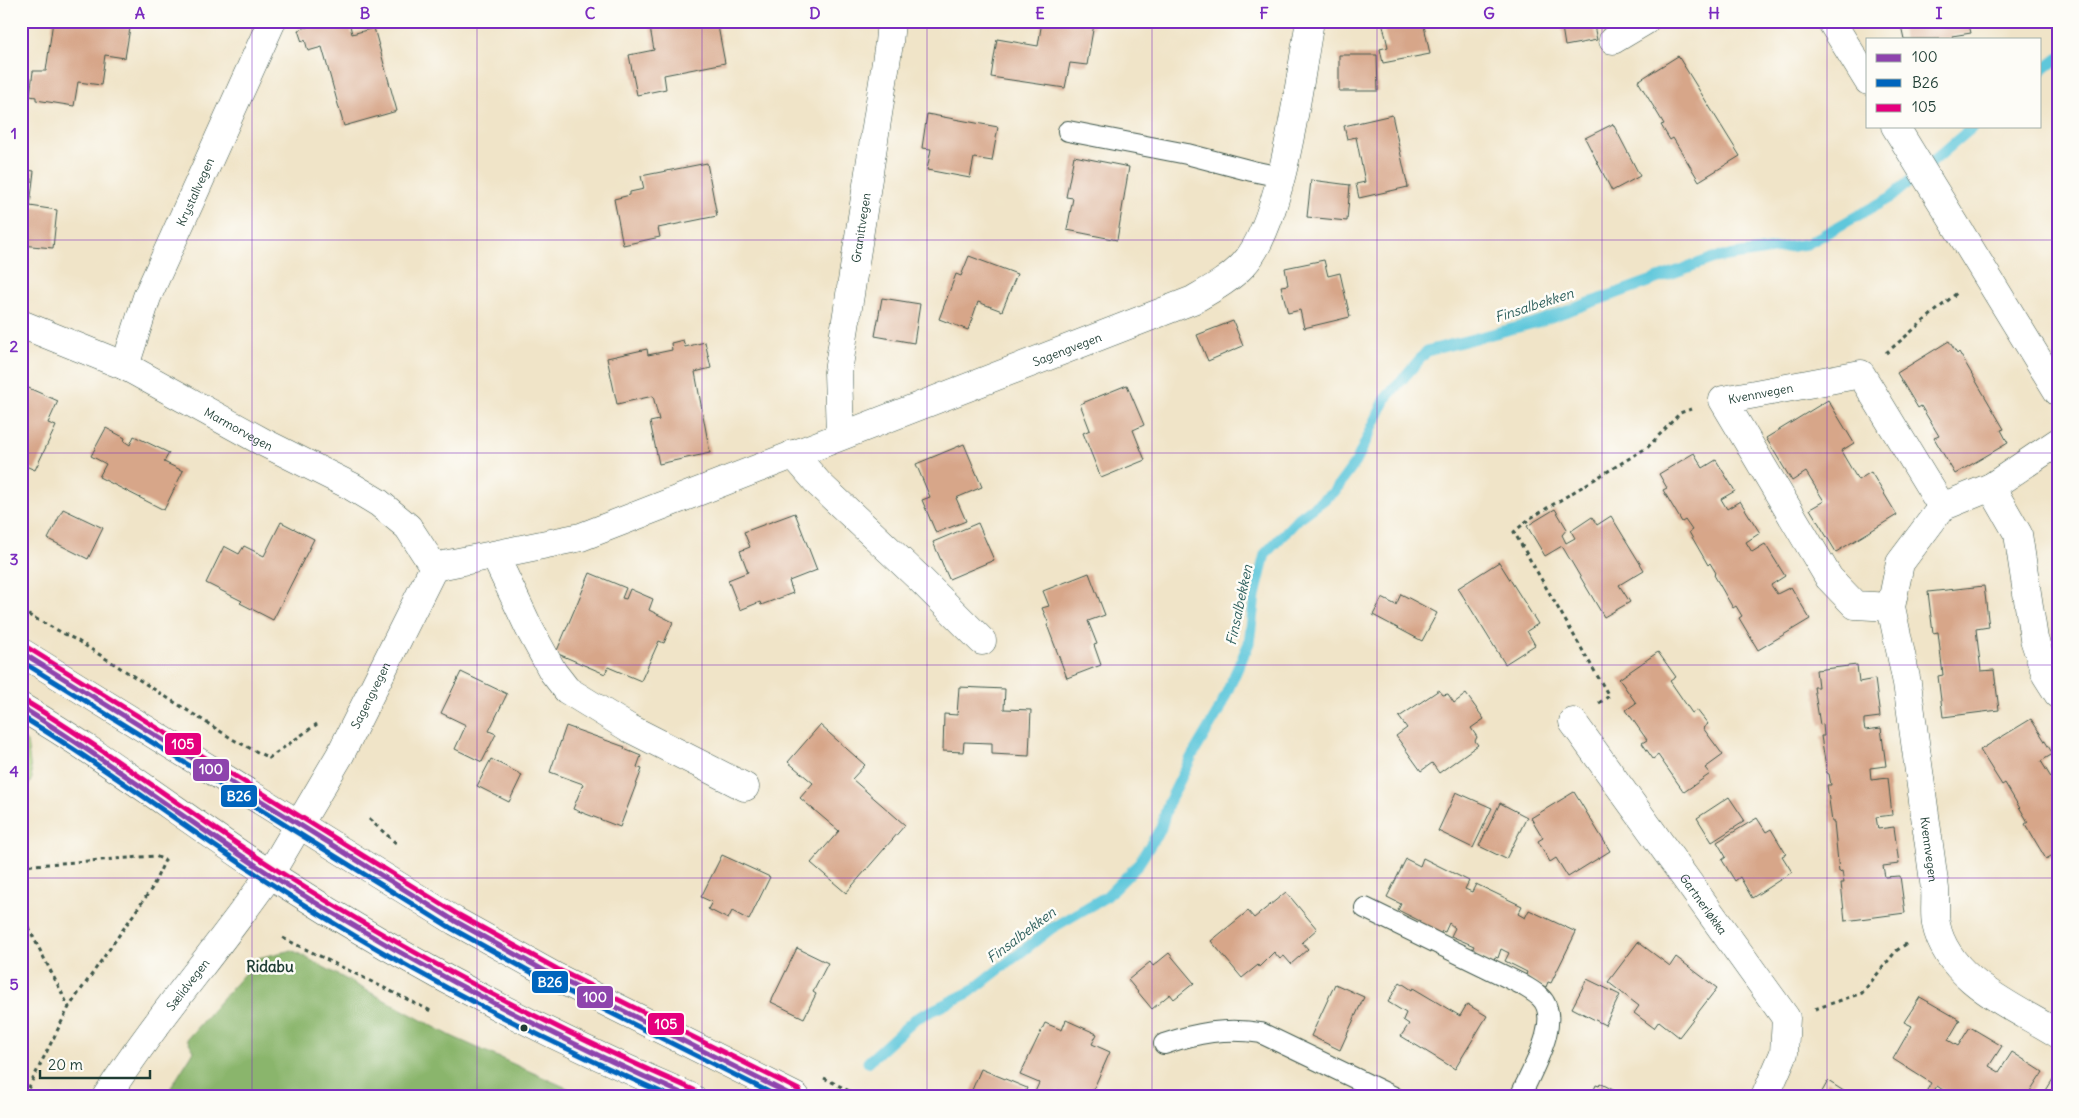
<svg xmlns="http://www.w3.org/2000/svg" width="2079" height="1118" viewBox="0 0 2079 1118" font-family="Delius,sans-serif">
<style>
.green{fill:#aed37c;stroke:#668858}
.forest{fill:#8ab56c;stroke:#547950}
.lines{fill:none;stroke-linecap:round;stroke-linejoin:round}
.stream{stroke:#5fc7db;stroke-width:11}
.building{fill:#d7a689}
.lane-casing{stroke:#3e564a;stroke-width:22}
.street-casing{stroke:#3e564a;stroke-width:29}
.primary-casing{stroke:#3e564a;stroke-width:29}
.highway-casing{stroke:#3e564a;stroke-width:29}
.path{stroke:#3e564a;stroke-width:3;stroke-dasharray:4 4;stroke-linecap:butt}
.lane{stroke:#fff;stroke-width:20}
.street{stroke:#fff;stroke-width:28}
.primary{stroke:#fff;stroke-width:28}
.highway{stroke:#fff;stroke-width:28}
.bus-1-casing{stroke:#fdfcf7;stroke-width:9}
.bus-2-casing{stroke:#fdfcf7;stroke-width:9}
.bus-3-casing{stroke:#fdfcf7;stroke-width:9}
.bus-1{stroke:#8e44ad;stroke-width:5}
.bus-2{stroke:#0065bd;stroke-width:5}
.bus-3{stroke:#e5007d;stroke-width:5}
.grid{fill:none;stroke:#7b2cbf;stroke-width:1;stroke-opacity:0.55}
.bus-dot{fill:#1f3d34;stroke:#fdfcf7;stroke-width:2}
.labels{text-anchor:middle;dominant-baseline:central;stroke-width:5;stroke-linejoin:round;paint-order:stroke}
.street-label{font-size:12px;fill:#1f3d34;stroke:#fdfcf7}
.water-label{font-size:14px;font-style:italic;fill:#2f605e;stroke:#fdfcf7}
.quarter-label{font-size:15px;font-weight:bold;fill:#1f3d34;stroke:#fdfcf7}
.line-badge{stroke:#fdfcf7;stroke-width:2}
.badge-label{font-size:14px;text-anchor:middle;font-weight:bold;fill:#fff}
.neatline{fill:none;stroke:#7b2cbf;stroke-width:2}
.grid-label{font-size:16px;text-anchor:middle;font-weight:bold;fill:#7b2cbf}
</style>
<rect width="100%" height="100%" fill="#fdfcf7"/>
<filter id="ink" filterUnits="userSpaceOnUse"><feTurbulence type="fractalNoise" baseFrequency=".02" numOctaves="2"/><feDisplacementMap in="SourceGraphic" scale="10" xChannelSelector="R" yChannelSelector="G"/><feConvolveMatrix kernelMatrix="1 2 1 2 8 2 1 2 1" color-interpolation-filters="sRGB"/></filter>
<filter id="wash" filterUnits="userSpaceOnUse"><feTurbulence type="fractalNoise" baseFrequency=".0096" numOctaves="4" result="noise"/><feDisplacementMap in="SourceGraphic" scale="20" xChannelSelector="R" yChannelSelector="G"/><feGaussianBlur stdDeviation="1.12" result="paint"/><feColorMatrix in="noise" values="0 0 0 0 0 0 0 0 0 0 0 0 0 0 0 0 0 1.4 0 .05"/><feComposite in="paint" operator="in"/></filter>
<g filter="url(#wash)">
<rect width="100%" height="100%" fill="#f0e4c8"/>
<path class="green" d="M21,736L27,742L32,778L21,802Z"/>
<path class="forest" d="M292,950L451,1036L587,1097H165L194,1051L187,1039L258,958Z"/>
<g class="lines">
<path class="stream" d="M2040,72L2058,58
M868,1062L915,1019L970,992L1052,928L1107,896L1137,866L1161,828L1168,804L1192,756L1218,712L1249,643L1255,596L1265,554L1299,518L1334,492L1356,462L1386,398L1427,351L1534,323L1714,258L1807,244L1891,197L1974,126"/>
</g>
<g id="blocks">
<path class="building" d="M53,21H83L130,28L125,58L105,55L101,85L78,82L74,106L36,100V97L30,96L33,71H46Z
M325,21H349L352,34L374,28L397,111L344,126L322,47L308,51L305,40L302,42L298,30Z
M717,21L725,63L664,75L666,89L637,95L629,55L654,50L649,22Z
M1042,21L1094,24L1087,65L1070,63L1065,88L991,77L997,39L1038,46Z
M1382,21H1423L1430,54L1383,63L1380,49L1388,47Z
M1561,21H1593L1597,40L1565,46Z
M1900,21H1968L1971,33L1952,36L1953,39H1904Z
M1339,55H1377L1378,91H1339Z
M1678,56L1740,156L1699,181L1673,138L1670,140L1661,125L1664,124L1638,81Z
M927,114L998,127L992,161L974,158L970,178L927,170L931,149L922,148Z
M1392,115L1408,187L1359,198L1356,184L1365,182L1356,137L1347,139L1344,126Z
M1613,124L1640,176L1612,191L1585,138Z
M1074,156L1129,167L1117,240L1067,230L1073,198L1066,197Z
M707,163L717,216L658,228L660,237L623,245L614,199L630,195V192L644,189L641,176Z
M21,169L34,171L30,206L57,210L53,248L21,245Z
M1311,180L1350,185L1347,221L1307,217Z
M969,256L1017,274L1002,311L978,302L968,330L939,319L956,274L961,276Z
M1324,260L1328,276L1340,273L1350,317L1304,328L1300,310L1288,313L1281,286L1288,285L1285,268Z
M882,298L920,304L914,343L875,336Z
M1233,321L1243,346L1208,361L1197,335Z
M683,340L685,347L705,342L711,368L695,372L710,453L659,464L650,422L659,420L653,396L617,404L607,358L647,349L648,355L672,350L671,343Z
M1949,341L1957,354L1959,352L2004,429L2001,430L2008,443L1955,474L1934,438L1939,436L1921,406L1918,408L1897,373Z
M1127,385L1144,425L1133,430L1145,460L1101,478L1083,433L1090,430L1080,404Z
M24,386L58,401L48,423L56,426L35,470L21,464V392Z
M1828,400L1854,443L1841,451L1858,480L1871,472L1897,515L1836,552L1810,509L1824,501L1806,472L1792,481L1766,438Z
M106,428L125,438L124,441L130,445L134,436L169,453L164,462L183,471L164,510L99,477L106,464L91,456Z
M964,444L982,487L956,498L966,521L936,533L922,500L930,497L916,464Z
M1694,453L1703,468L1716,460L1735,491L1721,499L1727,509L1740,501L1760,533L1746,542L1752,552L1765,544L1785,576L1771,585L1777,594L1791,587L1810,619L1758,650L1739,618L1742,616L1736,606L1733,608L1714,575L1716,573L1710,563L1708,565L1689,532L1692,530L1685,520L1682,522L1663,490L1667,488L1659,474Z
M63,509L103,528L88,559L48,539Z
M1555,509L1567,529L1562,535L1566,543L1575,538L1571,531L1592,517L1597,525L1611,516L1644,570L1619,585L1630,602L1604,617L1562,546L1545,556L1527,526Z
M795,513L817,570L789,581L793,593L761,605L760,602L740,610L728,580L748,572L740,551L750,547L744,532Z
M281,522L314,539L273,620L240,603L242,601L206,583L224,546L239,554L244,546L264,556Z
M978,523L994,560L949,579L933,542Z
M1499,562L1538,624L1527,631L1535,645L1505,664L1458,588Z
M590,573L626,588L622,598L626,599L630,589L653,599L649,610L673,622L664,643L659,641L641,681L608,667L605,674L556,653Z
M1089,573L1105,615L1088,621L1097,644L1094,645L1101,665L1067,678L1047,625L1049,624L1042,608L1049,606L1043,591Z
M1984,586L1989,627L1976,629L1981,671L1994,670L1999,710L1943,717L1938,676L1943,675L1938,632L1933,633L1928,592Z
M1401,594L1437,613L1422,641L1373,615L1382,598L1396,605Z
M1658,652L1676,677L1670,681L1692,713L1697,710L1708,724L1703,728L1723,755L1705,768L1710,774L1684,792L1658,755L1653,759L1642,743L1647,740L1626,710L1636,703L1619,679Z
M1857,665L1859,682L1875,679L1880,717L1864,719V725L1865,730L1881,728L1886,766L1870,768L1871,780L1888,778L1892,815L1876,817L1878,829L1894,827L1899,864L1883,866L1885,877L1900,876L1905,913L1845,921L1841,883H1844L1842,871L1839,872L1834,822H1832L1827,785H1831L1829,774L1827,773L1821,736H1824L1823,724L1820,725L1814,687H1818L1816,670Z
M461,672L507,694L489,731L496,734L482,762L455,749L466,725L441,713Z
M959,687L1005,689L1004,709L1031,710L1029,756L992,754V743L964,742L963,752L943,751L944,714L957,715Z
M1439,690L1443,695L1448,694L1454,703L1466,694L1484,719L1471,728L1477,737L1475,741L1478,745L1439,773L1432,763L1421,771L1396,736L1407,728L1399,717Z
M2031,719L2053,754L2041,761L2058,789V852L2046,859L2025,824L2028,822L2005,783L2002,785L1980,750Z
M820,725L865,765L852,779L905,825L846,893L811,863L839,831L800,798L813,783L788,762Z
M566,726L625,747L624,749L641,756L637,767L642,769L620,827L573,809L583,784L550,772Z
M491,759L522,775L509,802L477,786Z
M1456,792L1492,808L1473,848L1438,831Z
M1574,792L1610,851L1568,877L1556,858L1550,862L1538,841L1543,838L1531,818Z
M1729,797L1745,821L1712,842L1697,818Z
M1500,803L1527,817L1506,859L1479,846Z
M1757,818L1766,832L1771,829L1786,854L1782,856L1792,872L1752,898L1740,877L1735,881L1722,860L1726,857L1717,842Z
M722,855L770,877L749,920L732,911L728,919L708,909L712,902L701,897Z
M1423,858L1469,881L1465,889L1472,892L1476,884L1522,906L1518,914L1525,918L1529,910L1576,932L1551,983L1548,982L1546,987L1525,977L1527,972L1505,961L1509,953L1501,949L1498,958L1495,957L1493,962L1471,952L1474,946L1451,936L1455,928L1449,923L1445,932L1442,931L1439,936L1418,926L1420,921L1398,910L1401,904L1387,897L1406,859L1420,866Z
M1286,892L1317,929L1302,942L1308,949L1291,964L1284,956L1280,959L1274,952L1259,967L1258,965L1242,978L1211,941L1248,911L1254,918Z
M1638,942L1670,966L1676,957L1717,988L1679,1037L1659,1021L1654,1028L1634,1013L1639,1006L1608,982Z
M797,948L828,963L813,992L816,994L804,1018L771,1002Z
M1169,953L1194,983L1174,999L1170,994L1152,1009L1128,980L1150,962L1153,966Z
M1587,979L1620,995L1605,1025L1572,1008Z
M1400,982L1412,990L1413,988L1460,1016L1467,1004L1487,1016L1455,1069L1401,1036L1409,1024L1403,1020L1406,1013L1388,1002Z
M1335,984L1364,997L1340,1050L1311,1036Z
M1920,997L1960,1020L1948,1040L1958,1046L1970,1027L2002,1046L1989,1066L1999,1072L2012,1052L2043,1072L2030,1092L2037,1097H1953L1937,1086L1930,1097H1923L1931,1083L1893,1059L1912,1026L1904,1022Z
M1066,1020L1097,1034L1092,1044L1110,1052L1090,1097H1069L1057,1091L1054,1097H1045L1035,1092L1039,1083L1020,1075L1045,1023L1062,1030Z
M981,1069L1027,1088L1023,1097H969Z
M2053,1079L2058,1081V1097H2042Z
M1828,1081L1853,1097H1819Z
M1600,1083L1626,1097H1591L1596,1085L1599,1086Z"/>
</g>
</g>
<g filter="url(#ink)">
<use href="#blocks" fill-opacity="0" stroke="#3e564a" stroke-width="1"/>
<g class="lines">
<defs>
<path id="lane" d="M1068,131L1187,154L1252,171L1281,177
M1365,908L1521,984C1527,988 1535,992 1540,997C1564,1019 1530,1073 1520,1097
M1164,1044C1196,1033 1227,1027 1261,1033L1394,1097"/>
<g id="street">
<path d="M1831,21L1868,81"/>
<path d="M1613,40L1645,21"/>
<path d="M1895,126L2058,392"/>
<path id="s1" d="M21,324L125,366L263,442L351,486L379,503L408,527L434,567"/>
<path id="s2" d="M125,366L147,297L272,21"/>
<path id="s3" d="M840,435L838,372L889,43L891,21"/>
<path id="s4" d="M2058,442L1991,487L1942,507L1900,563L1891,607L1907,683L1935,889C1936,900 1934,913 1936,924C1947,980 2013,1006 2058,1034"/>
<path d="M793,454L819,484L919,578L982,641"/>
<path d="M1991,487L2018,534L2034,639L2046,675L2058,694"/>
<path d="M495,556L529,628L553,672L567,690L629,728L745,787"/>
<path id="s5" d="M434,567L581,537L1193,300C1210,290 1229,280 1243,265C1283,223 1299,81 1310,21"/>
<path id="s6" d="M1891,607L1855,605L1829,578L1723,400L1861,374L1942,507"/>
<path id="s7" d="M1573,722L1786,1018L1784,1053L1765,1097"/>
<path id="s8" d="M270,874L340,755L434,567"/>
</g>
<g id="primary">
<path id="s9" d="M106,1097C156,1019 217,950 270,874"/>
</g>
<path id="highway" d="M21,652L455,921L554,976L796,1097
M21,707C108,758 187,820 271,875C404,961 545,1035 691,1097"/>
</defs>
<use href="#lane" class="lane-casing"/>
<use href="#street" class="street-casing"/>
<use href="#primary" class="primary-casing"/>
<use href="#highway" class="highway-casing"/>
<path class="path" d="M1886,353L1958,292
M21,611L78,641L234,740L269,758L317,724
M1599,703L1609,696L1514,532L1529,519L1648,447L1680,413L1691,409
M369,819L396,843
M21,866L155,856L165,860L152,888L69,1007L24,1097
M21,913L69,1007
M283,938L433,1012
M1815,1009L1862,993L1896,951L1909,942
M824,1078L861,1097"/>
<use href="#lane" class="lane"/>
<use href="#street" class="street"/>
<use href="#primary" class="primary"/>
<use href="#highway" class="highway"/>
<defs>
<path id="bus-1" d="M21,652L455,921L554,976L795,1097
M21,707C108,760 188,822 274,877C407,961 546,1034 690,1097"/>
<path id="bus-2" d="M21,661L451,928L551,983L779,1097
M21,716C106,767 184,827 267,881C395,965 531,1035 672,1097"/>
<path id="bus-3" d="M25,646L459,915L557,969L799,1090
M25,701C112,753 192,816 277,870C410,955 549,1027 694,1090"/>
</defs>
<use href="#bus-1" class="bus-1-casing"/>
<use href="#bus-2" class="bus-2-casing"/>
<use href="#bus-3" class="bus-3-casing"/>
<use href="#bus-1" class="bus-1"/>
<use href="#bus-2" class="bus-2"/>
<use href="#bus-3" class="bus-3"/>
</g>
</g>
<path class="grid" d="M252,21V1097M477,21V1097M702,21V1097M927,21V1097M1152,21V1097M1377,21V1097M1602,21V1097M1827,21V1097M21,240H2058M21,453H2058M21,665H2058M21,878H2058"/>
<circle class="bus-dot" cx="524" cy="1028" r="4.5"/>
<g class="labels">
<g class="street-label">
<text stroke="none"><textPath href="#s2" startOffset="188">Krystallvegen</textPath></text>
<text stroke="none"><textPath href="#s3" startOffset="209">Granittvegen</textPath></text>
<text stroke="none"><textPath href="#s5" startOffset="671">Sagengvegen</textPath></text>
<text stroke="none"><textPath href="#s6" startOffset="319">Kvennvegen</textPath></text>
<text stroke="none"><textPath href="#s1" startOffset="242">Marmorvegen</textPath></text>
<text stroke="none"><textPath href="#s8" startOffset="205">Sagengvegen</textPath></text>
<text stroke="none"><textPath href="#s4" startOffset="494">Kvennvegen</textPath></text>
<text stroke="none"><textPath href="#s7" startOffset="224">Gartnerløkka</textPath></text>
<text stroke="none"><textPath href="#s9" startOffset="139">Sælidvegen</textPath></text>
</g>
<g class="water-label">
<text transform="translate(1534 305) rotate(-18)">Finsalbekken</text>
<text transform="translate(1239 605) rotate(-78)">Finsalbekken</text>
<text transform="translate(1021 935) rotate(-37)">Finsalbekken</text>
</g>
<g class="quarter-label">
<text x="270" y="966">Ridabu</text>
</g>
</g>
<g class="line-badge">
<rect x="164" y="732" width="38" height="24" rx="5" fill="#e5007d"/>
<rect x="192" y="758" width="38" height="24" rx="5" fill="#8e44ad"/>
<rect x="220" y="784" width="38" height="24" rx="5" fill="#0065bd"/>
<rect x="531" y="970" width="38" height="24" rx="5" fill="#0065bd"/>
<rect x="576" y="985" width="38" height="24" rx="5" fill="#8e44ad"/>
<rect x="647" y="1012" width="38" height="24" rx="5" fill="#e5007d"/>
</g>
<g class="badge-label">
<text x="183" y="749">105</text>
<text x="211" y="774">100</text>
<text x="239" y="801">B26</text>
<text x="550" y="987">B26</text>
<text x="595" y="1002">100</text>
<text x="666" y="1029">105</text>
</g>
<rect width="2079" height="1118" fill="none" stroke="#fdfcf7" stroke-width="55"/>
<rect x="1866" y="38" width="175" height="90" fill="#fdfcf7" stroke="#a4b0a9"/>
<rect x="1876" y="54" width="25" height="8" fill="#8e44ad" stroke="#a4b0a9"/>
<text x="1912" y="62" font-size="15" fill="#1f3d34">100</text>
<rect x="1876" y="79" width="25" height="8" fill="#0065bd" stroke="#a4b0a9"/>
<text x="1912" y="88" font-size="15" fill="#1f3d34">B26</text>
<rect x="1876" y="104" width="25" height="8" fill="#e5007d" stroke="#a4b0a9"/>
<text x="1912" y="112" font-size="15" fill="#1f3d34">105</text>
<path d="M40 1070v8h110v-8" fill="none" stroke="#1f3d34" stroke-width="2.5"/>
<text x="48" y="1070" font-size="15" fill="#1f3d34" stroke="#fdfcf7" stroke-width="4" paint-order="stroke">20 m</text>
<rect x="28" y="28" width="2024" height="1062" class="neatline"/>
<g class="grid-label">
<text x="140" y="19">A</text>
<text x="365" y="19">B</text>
<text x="590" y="19">C</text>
<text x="815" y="19">D</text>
<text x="1040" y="19">E</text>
<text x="1264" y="19">F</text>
<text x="1489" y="19">G</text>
<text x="1714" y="19">H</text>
<text x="1939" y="19">I</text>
<text x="14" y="139">1</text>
<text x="14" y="352">2</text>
<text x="14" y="565">3</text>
<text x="14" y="777">4</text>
<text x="14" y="990">5</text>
</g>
</svg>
